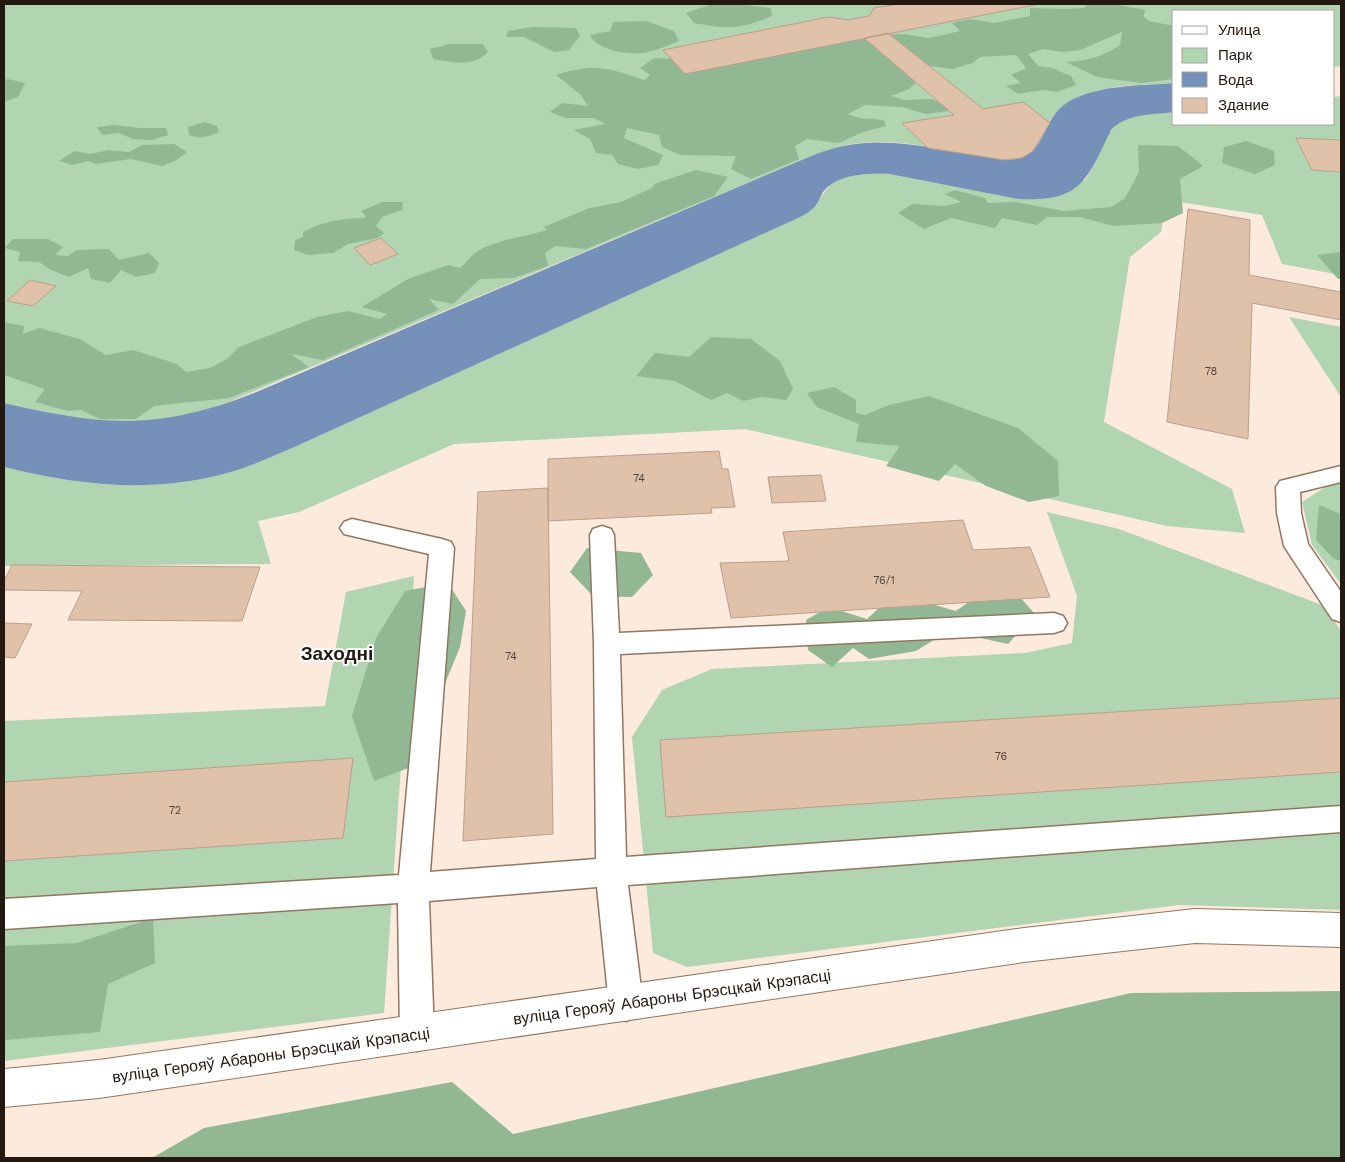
<svg xmlns="http://www.w3.org/2000/svg" width="1345" height="1162" viewBox="0 0 1345 1162" font-family="'Work Sans',sans-serif">
<style>
.green{fill:#b1d4b1}
.forest{fill:#92b893}
.water{fill:#7691b9}
.building{fill:#e0c2ab;stroke:#ba9e88}
.lines{fill:none;stroke-linecap:round;stroke-linejoin:round}
.service-casing{stroke:#917660;stroke-width:3}
.secondary-casing{stroke:#917660;stroke-width:2}
.service{fill:#fff;fill-rule:evenodd}
.secondary{fill:#fff;fill-rule:evenodd}
.labels{text-anchor:middle;dominant-baseline:central;stroke-width:4;stroke-linejoin:round;paint-order:stroke}
.number-label{font-size:11px;fill:#534338}
.near-street-label{font-size:16px;fill:#241911;stroke:#fff}
.district-label{font-size:19px;font-weight:bold;fill:#241911;stroke:#fff}
</style>
<rect width="100%" height="100%" fill="#fceadc"/>
<path class="green" d="M4,4H1341V66L1334,67V11H1174V83C1146,85 1104,84 1079,97C1073,101 1064,104 1059,109C1036,133 1047,159 1004,160C955,153 901,136 851,144C835,147 819,153 804,159L231,401C208,409 185,417 160,420C107,427 56,415 4,403Z
M1341,96V275L1282,264L1262,215L1167,200L1161,232L1130,257L1104,422L1232,489L1245,533L1167,526L745,429L454,444L299,512L258,521L271,564L4,566V467C79,486 155,494 231,472C254,465 276,455 299,445L796,219C803,215 812,210 817,203C827,190 826,185 844,178C870,169 897,176 924,176C978,178 1031,179 1085,180C1096,165 1100,144 1112,129C1125,112 1155,114 1174,112V124H1334V97Z
M1289,317L1341,327V397Z
M1333,482H1341V584L1312,545L1302,502Z
M1047,512L1119,529L1325,606L1341,631V910L1179,905L687,967L653,953L632,737L662,690L712,669L1025,653L1072,643L1077,596Z
M414,576L384,1013L4,1061V721L325,706L346,592Z"/>
<path class="forest" d="M712,4H734L771,8L772,16C740,30 727,29 694,23L686,13Z
M1086,4H1113L1146,10L1143,16L1149,21L1174,26V79L1140,83L1097,77L1066,62C1087,61 1102,57 1120,45L1122,32L1080,50L1063,52L1043,49L1028,54L1038,66L1052,68L1071,76L1076,85L1057,92L1043,90L1018,94L1006,86L1021,83L1011,75L1026,68L1016,55L980,57L973,63L952,69L922,65L927,73L909,89L891,96L904,100L932,99L955,110L926,114L902,107L865,105L848,114L860,118L884,120L886,126L863,132L839,143L807,139L795,146L799,159L751,179L731,169L736,156L681,155L662,147L659,135L627,128L624,138L663,155L658,165L638,169L618,164L612,155L596,153L590,139L574,130L605,124L594,118H566L550,112L562,103L588,106L580,94L556,75C594,63 608,68 644,80L650,75L640,68L654,58L679,59L833,37L905,34L929,38L960,31L952,23L970,19L994,23L1030,16V8L1063,9L1085,8Z
M646,21L674,31L679,41C669,45 658,50 648,52C632,56 597,51 590,35L610,31L613,22Z
M532,27L576,28L580,36L569,50L554,52L524,37H506L508,31Z
M450,44H483L488,52C473,68 452,62 433,59L430,49Z
M8,79L25,83L18,97L4,102V80Z
M205,122L217,126L219,132C208,137 200,139 189,135L188,127Z
M114,125L140,128H166L168,135L152,140L133,139L119,133L102,135L97,127Z
M1246,141L1274,151L1275,165L1255,174L1222,163L1224,147Z
M174,144L187,152L177,160L162,166L131,159L96,164L88,161L73,165L59,161L74,151L91,154L108,150L129,152L142,145Z
M1138,145L1178,146L1203,166L1180,179L1183,213L1162,223L1114,226L1079,217H1047L1037,225L1002,218L995,228L951,218L924,229L898,213L912,204L945,206L961,202L945,194L955,190L985,198L988,203L1014,202L1064,211L1111,207L1125,198L1139,172Z
M696,170L728,177L714,196L586,249L555,246L545,253L548,266L514,278L480,279L453,304L429,299L439,310L323,360L291,354L309,367L229,398L154,406L136,419H100L81,410L68,411L35,402L45,389L4,375V322L24,326L23,334L39,328L80,339L106,355L133,350L177,364L186,372L210,368L227,359L239,347L317,317L348,311L380,319L387,314L362,307L408,279L448,265L460,268C466,263 471,255 478,251C499,239 524,237 547,230L544,227L589,208L621,202L652,188L654,184Z
M382,202H403L402,210L382,217L376,226L384,233L377,238L348,244L333,253L308,255L294,250L295,240L303,237V232C321,222 343,218 364,218L366,216L361,211Z
M13,239H48L63,247L55,255L68,256L77,250L109,249L119,260L149,253L159,263L155,273L136,277L121,270L110,283L91,279L88,268L69,277L51,270L39,262L18,261L20,252L5,248Z
M1341,252V279H1338L1317,255Z
M711,337L751,339L780,361L793,389L786,400L762,397L743,401L727,393L711,400L675,381L636,376L655,353L689,357Z
M834,387L856,400V413L865,415L889,405L929,396L1018,428L1058,461L1059,496L1029,502L986,486L955,464L939,481L886,466L900,446L856,442L859,424L817,407L807,393Z
M1319,505L1341,514V561L1334,559L1316,540Z
M587,548L641,553L653,575L632,597L593,596L570,572Z
M448,583L466,611L460,647L411,767L374,781L352,716L376,638L405,591Z
M1019,596L1035,614L1008,644L948,631L916,651L869,659L853,648L832,667L808,650L806,620L829,607L867,619L880,607L917,600L956,611L970,601Z
M153,918L155,963L108,984L100,1032L4,1040V946L77,943Z
M1341,991V1158H152L204,1128L452,1082L513,1134L1131,993Z"/>
<path class="water" d="M1174,83V112C1152,115 1127,113 1111,130C1086,181 1082,202 1018,199L890,174C869,173 838,173 823,192C821,195 820,199 818,202C813,211 804,215 796,219L299,445C276,455 254,465 231,472C155,494 80,486 4,467V403C104,426 156,431 254,393L804,159C820,152 837,146 855,144C904,138 955,153 1004,160C1051,159 1037,121 1068,102C1099,84 1140,86 1174,83Z"/>
<path class="building" d="M899,4H1039L685,74L663,50L829,17L848,20L869,16L874,8Z
M888,33L983,109L1023,102L1050,123L1033,151L1022,158L1004,160L928,148L902,123L954,115L864,38Z
M1296,138L1341,140V172L1312,170Z
M1188,209L1250,220L1249,275L1341,292V320L1252,303L1248,439L1167,422Z
M381,238L398,254L370,265L354,248Z
M30,280L56,286L33,306L7,301Z
M719,451L722,469H728L735,507L711,508L712,513L548,521V459Z
M821,475L826,501L772,503L768,477Z
M548,488L553,834L463,841L478,492Z
M963,520L973,550L1030,547L1050,597L731,618L720,563L789,561L783,532Z
M12,565L260,567L242,621L68,620L82,591L4,590V581Z
M4,623L32,624L15,658L4,657Z
M1341,698V772L666,817L660,740Z
M353,758L343,838L4,861V782Z"/>
<g class="lines">
<defs>
<path id="service" d="M1341,466V482L1300,492L1301,513L1308,544L1341,592V622L1332,619L1284,546L1277,513L1276,487L1280,481Z
M352,519L442,539L451,542L454,548L430,872L596,859L594,644L590,535L593,529L602,526L611,529L614,535L619,633L1054,613L1063,616L1067,623L1063,630L1054,633L620,654L626,857L1341,806V832L628,885L643,1004L638,1016L626,1021L614,1016L609,1004L597,887L429,901L434,1034L429,1046L417,1051L405,1046L400,1034L398,903L4,929V899L399,875L429,554L344,534L340,528L344,522Z"/>
<path id="secondary" d="M1195,909L1341,913V947L1195,943L1024,962L99,1098L4,1107V1069L99,1060L1024,928Z"/>
</defs>
<use href="#service" class="service-casing"/>
<use href="#secondary" class="secondary-casing"/>
<use href="#service" class="service"/>
<use href="#secondary" class="secondary"/>
</g>
<g class="labels">
<g class="number-label">
<text x="1211" y="371">78</text>
<text x="639" y="478">74</text>
<text x="884" y="580">76/1</text>
<text x="511" y="656">74</text>
<text x="1001" y="756">76</text>
<text x="175" y="810">72</text>
</g>
<g class="near-street-label">
<text transform="translate(672 997) rotate(-8)">вуліца Герояў Абароны Брэсцкай Крэпасці</text>
<text transform="translate(271 1055) rotate(-8)">вуліца Герояў Абароны Брэсцкай Крэпасці</text>
</g>
<g class="district-label">
<text x="337" y="653">Заходні</text>
</g>
</g>
<rect width="1345" height="1162" fill="none" stroke="#241911" stroke-width="10"/>
<rect x="1172" y="10" width="162" height="115" fill="#ffffff" stroke="#a7a3a0"/>
<rect x="1182" y="26" width="25" height="8" fill="#ffffff" stroke="#a7a3a0"/>
<text x="1218" y="35" font-size="15" fill="#241911">Улица</text>
<rect x="1182" y="48" width="25" height="15" fill="#b1d4b1" stroke="#a7a3a0"/>
<text x="1218" y="60" font-size="15" fill="#241911">Парк</text>
<rect x="1182" y="72" width="25" height="15" fill="#7691b9" stroke="#a7a3a0"/>
<text x="1218" y="85" font-size="15" fill="#241911">Вода</text>
<rect x="1182" y="98" width="25" height="15" fill="#e0c2ab" stroke="#a7a3a0"/>
<text x="1218" y="110" font-size="15" fill="#241911">Здание</text>
</svg>
